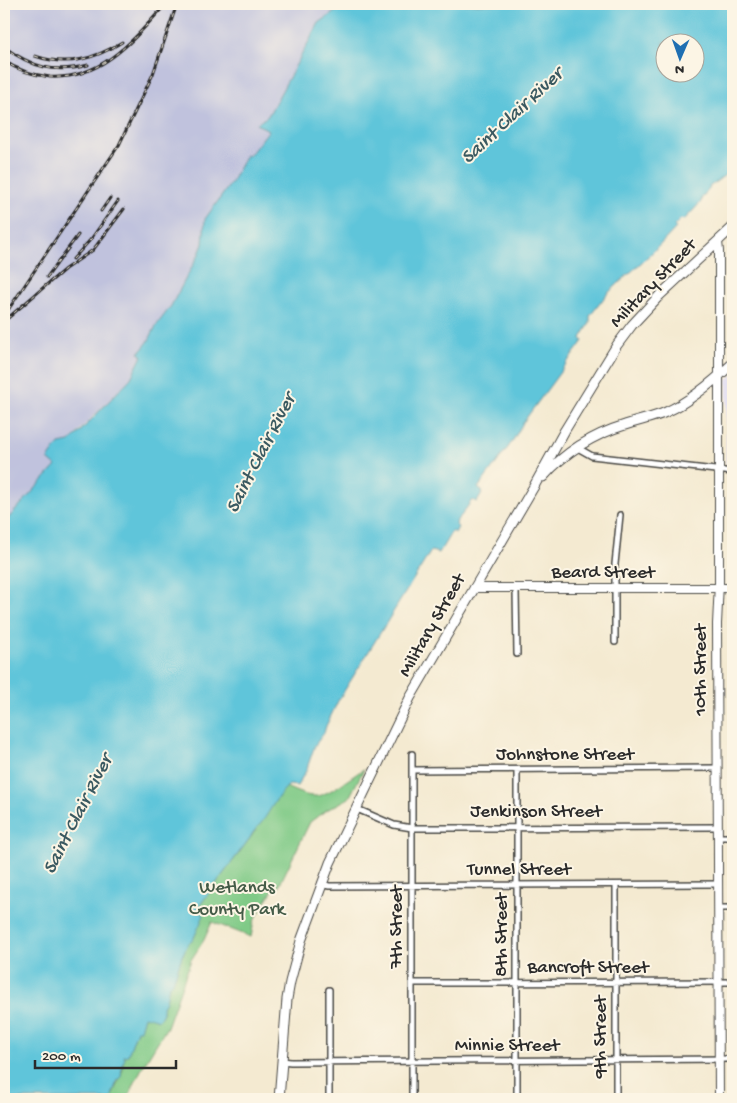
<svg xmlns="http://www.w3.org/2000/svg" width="737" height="1103" viewBox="0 0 737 1103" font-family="'Gochi Hand',sans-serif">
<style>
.built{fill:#d9d7f7}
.industrial{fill:#c0c2dd}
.green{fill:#80ca87;stroke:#567a59}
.water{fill:#5ec5da;stroke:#447882;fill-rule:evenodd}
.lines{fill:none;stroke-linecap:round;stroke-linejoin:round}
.street-casing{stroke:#494844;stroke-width:8}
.secondary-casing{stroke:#494844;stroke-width:10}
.primary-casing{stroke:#494844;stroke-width:11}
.street{stroke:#fff;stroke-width:5}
.secondary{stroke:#fff;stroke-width:8}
.primary{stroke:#fff;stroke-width:9}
.rail-casing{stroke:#2b2b2b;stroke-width:3}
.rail{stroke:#fcf5e5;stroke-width:1;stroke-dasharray:4;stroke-linecap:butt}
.labels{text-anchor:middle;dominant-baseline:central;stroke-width:4;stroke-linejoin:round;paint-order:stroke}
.street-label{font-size:19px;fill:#2b2b2b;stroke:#fcf5e5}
.park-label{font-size:19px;fill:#445b47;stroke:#fcf5e5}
.water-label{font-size:20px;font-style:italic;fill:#3a5960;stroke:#fcf5e5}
</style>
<rect width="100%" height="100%" fill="#fcf5e5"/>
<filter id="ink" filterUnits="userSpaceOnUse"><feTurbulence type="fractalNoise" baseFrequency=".02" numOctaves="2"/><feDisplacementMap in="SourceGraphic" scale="10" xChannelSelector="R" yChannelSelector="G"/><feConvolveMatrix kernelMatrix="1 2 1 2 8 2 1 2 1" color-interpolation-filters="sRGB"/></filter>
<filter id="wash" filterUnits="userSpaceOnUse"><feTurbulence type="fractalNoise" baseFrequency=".0096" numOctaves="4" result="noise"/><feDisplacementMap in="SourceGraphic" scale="20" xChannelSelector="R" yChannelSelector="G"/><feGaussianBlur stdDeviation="1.12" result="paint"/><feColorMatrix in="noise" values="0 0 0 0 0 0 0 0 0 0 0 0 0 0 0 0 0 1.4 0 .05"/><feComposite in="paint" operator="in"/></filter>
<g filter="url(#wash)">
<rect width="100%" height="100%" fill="#f4ead1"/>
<path class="built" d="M733,374V465L726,464L727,380Z"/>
<path class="industrial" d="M4,4H346L319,23L268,116L256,124L269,130L249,156L246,155L204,240L199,254L171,306L156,326L148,342L139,353L142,356L131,378L80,430L70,442L57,466L4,523Z"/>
<path class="green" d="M364,769L349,798L325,811L310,822L278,888H274L254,921L251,937L212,922L204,940L191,960L167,1027L143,1066L127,1099H111L122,1072L124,1056L128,1055L137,1030L140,1029L144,1016H160L163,1013V1006L166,1001L169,985L173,983L182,956L188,944L193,940L203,915L197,909L250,838L283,790L286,787C295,791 307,797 316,796C329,795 352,776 364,769Z"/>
<path class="water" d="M346,4H733V169L709,187L710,188L702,197L701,202L684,220L681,219L674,226L676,228L655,250L607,294L590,316V323L581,338L583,341L524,421L512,442L478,488L483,492L477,502L472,500L461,516L457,520L456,525L458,527L455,533L452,531L439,553L431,551L338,701L326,726L324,733L315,745L306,771L297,786L289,785C277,795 271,810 262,822C258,827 253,831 250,838L197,909L204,915L193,940L188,944L182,956L173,983L169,986L166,1001L163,1006V1013L159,1020L144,1016L140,1030H137L128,1055L124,1056L125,1059L122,1064L121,1078L117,1081L111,1099H4V523L56,466L48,459L59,444L70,442L131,378L142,356L139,353L148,342L156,326L171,306L199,254L203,244L205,219L231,183L246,155L249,156L269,130L256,124L268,116L319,23ZM664,42H694V72H664Z"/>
</g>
<g filter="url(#ink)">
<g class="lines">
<defs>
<path id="street" d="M576,447L592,456L733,472
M516,590L517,654
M615,642V564L620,515
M412,754V1099
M412,770L718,768
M517,770V1099
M357,809L394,825L412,828L718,827
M718,837H733
M321,884L329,886L718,884
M616,885V1099
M718,908H733
M412,983L733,982
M282,1061L291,1062L733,1059
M329,1099V990"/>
<path id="secondary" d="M718,242L719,251V583L717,624L719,1099
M474,588H733"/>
<path id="primary" d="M543,477C566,451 592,435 625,425C639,420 653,418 666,412C691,401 713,382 733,363
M279,1099L287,999L290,982L301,941L330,863L410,698L533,488L565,430L617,345L632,325L659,296L733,227"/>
</defs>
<use href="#street" class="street-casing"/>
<use href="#secondary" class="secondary-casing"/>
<use href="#primary" class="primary-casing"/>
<use href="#street" class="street"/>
<use href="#secondary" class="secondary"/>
<use href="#primary" class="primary"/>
<defs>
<path id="rail" d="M4,47C32,67 54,74 88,65
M35,56C67,67 95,59 122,42
M4,61C19,71 33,75 50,77C102,80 135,38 166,4
M101,211L110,198
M73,259L91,239L118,201
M47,277L78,235
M4,316L119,145L153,74L177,4
M8,318L65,269L93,250L124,209"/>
</defs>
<use href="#rail" class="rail-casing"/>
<use href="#rail" class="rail"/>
</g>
</g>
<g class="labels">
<g class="street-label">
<text transform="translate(654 284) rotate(-46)">Military Street</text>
<text x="603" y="573">Beard Street</text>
<text transform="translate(433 626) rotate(-60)">Military Street</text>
<text transform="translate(701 670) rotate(-90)">10th Street</text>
<text x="565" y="755">Johnstone Street</text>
<text x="536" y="812">Jenkinson Street</text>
<text x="519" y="870">Tunnel Street</text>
<text transform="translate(397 927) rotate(-90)">7th Street</text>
<text transform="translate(502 935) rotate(-90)">8th Street</text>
<text x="588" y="968">Bancroft Street</text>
<text transform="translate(601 1037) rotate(-90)">9th Street</text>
<text x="507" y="1046">Minnie Street</text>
</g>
<g class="park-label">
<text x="237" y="888">Wetlands<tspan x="237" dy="22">County Park</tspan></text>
</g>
<g class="water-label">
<text transform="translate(513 117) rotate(-43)">Saint Clair River</text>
<text transform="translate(262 454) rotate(-63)">Saint Clair River</text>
<text transform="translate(79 815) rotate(-63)">Saint Clair River</text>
</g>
</g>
<rect width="737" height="1103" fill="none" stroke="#fcf5e5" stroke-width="20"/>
<g transform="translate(680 58) rotate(182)"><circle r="24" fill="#fcf5e5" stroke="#a8a49b"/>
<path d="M0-4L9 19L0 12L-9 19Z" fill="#1f6fb2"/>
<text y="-8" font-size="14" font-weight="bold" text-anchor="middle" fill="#2b2b2b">N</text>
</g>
<path d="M35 1060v8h141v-8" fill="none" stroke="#2b2b2b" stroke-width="2.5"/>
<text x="42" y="1060" font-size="15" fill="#2b2b2b" stroke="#fcf5e5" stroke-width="4" paint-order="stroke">200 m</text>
</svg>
